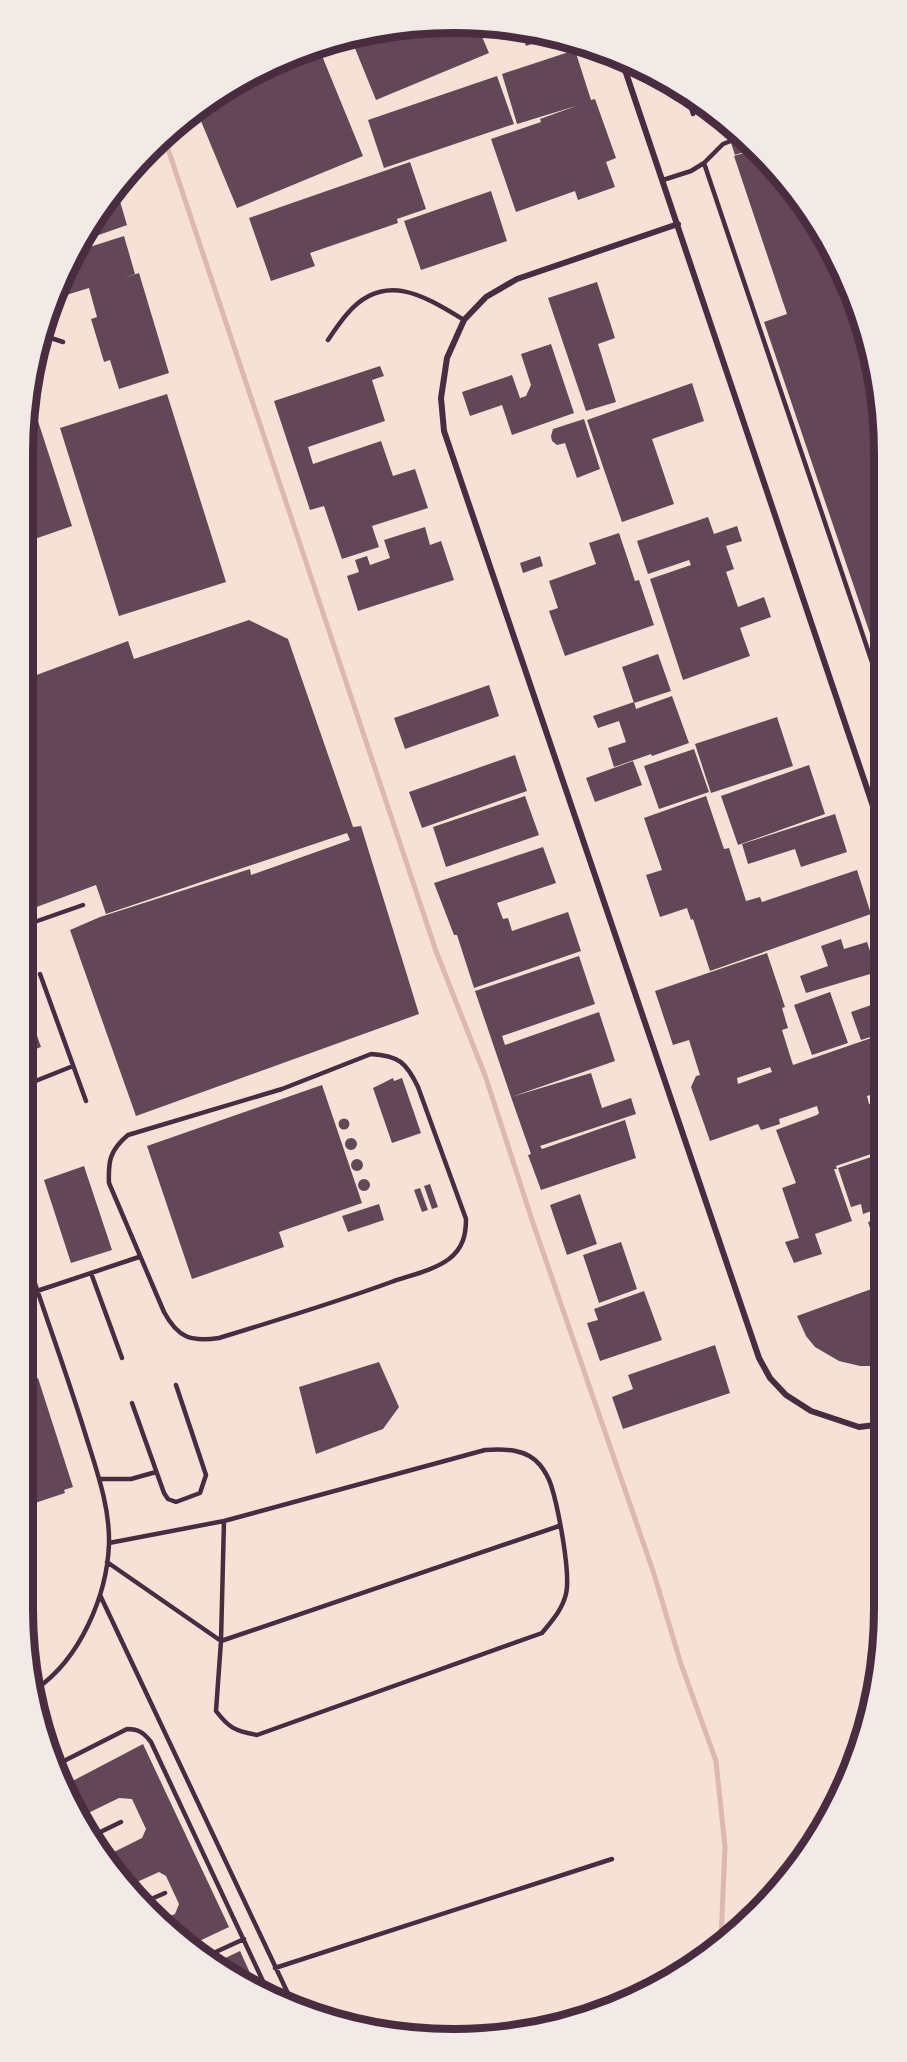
<svg xmlns="http://www.w3.org/2000/svg" width="907" height="2062" viewBox="0 0 907 2062" font-family="'Work Sans',sans-serif">
<style>
.lines{fill:none;stroke-linecap:round;stroke-linejoin:round}
.stream{stroke:#dcb8b0;stroke-width:5}
.building{fill:#644757;fill-rule:evenodd}
.service{stroke:#4a2c40;stroke-width:4.5}
.minor{stroke:#4a2c40;stroke-width:6}
.rim{fill:none;stroke:#4a2c40;stroke-width:8}
</style>
<rect width="100%" height="100%" fill="#f7e1d7"/>
<g class="lines">
<path class="stream" d="M164,137L436,951L486,1078L533,1223L654,1574L681,1664L716,1761L725,1847L721,1939"/>
</g>
<path class="building" d="M426,23L477,25L489,53L376,100L350,36Z
M520,28L553,36L526,46Z
M318,46L363,156L237,208L196,109L263,67Z
M575,50L591,100L595,99L616,158L606,162L615,187L578,200L575,191L516,212L491,139L541,122L540,119L576,106L517,124L502,74Z
M497,76L514,124L384,168L368,120Z
M723,119L744,139L753,149L735,155Z
M754,150L795,191L852,288L881,397L882,669L764,322L787,314L734,156Z
M410,162L426,209L397,219L398,223L310,253L315,266L271,281L249,218Z
M116,188L127,225L79,242L80,238Z
M491,191L507,241L421,270L404,221Z
M124,236L135,274L124,278L139,273L169,373L119,389L110,360L104,362L91,319L97,317L89,288L53,299L74,252Z
M597,282L615,338L598,344L616,402L586,411L548,298Z
M551,344L574,413L512,435L502,405L470,416L462,392L512,375L520,398L526,396L531,385L521,354Z
M380,366L384,376L372,380L385,421L308,447L313,464L381,441L393,476L415,469L428,508L372,526L379,547L342,559L324,506L310,510L274,401Z
M692,383L704,421L652,439L674,504L622,522L587,420Z
M167,394L226,582L119,616L60,428Z
M584,419L600,469L577,478L565,443L557,445L552,441L551,436L553,429Z
M38,421L72,526L23,543V453L27,424Z
M708,517L714,534L737,526L742,541L726,546L734,569L726,572L738,607L764,597L771,617L740,628L750,656L683,680L650,579L691,565L689,560L648,574L637,541Z
M425,527L430,545L441,541L454,580L358,611L347,576L359,572L355,560L367,556L370,565L390,558L384,540Z
M619,533L635,581L639,580L654,625L565,656L549,611L558,608L549,581L596,564L589,543Z
M540,556L543,566L523,573L520,563Z
M249,620L288,639L353,827L361,826L419,1014L136,1116L70,930L100,917L250,869L251,875L350,840L347,833L106,914L96,885L23,912V680L128,641L134,659Z
M658,654L671,691L634,703L622,667Z
M489,685L499,716L405,749L394,718Z
M672,696L689,743L652,756L651,754L614,767L608,748L626,742L619,721L598,728L593,716L634,702L636,709Z
M777,717L793,766L711,793L695,744Z
M694,749L709,792L659,809L644,766Z
M515,755L527,791L422,828L409,792Z
M633,761L642,785L595,802L586,778Z
M809,765L825,814L738,845L721,796Z
M525,796L539,835L446,867L433,827Z
M706,796L724,849L729,848L746,901L760,897L762,902L857,870L871,914L710,971L693,919L691,920L687,908L660,917L646,875L662,870L644,818Z
M835,814L847,852L801,867L795,849L748,864L742,844Z
M543,847L556,883L497,903L503,919L508,918L512,931L568,912L581,951L474,988L457,935H454L434,883Z
M841,939L844,949L867,942L877,972L806,993L800,976L828,966L821,946Z
M767,953L785,1007L782,1008L788,1028L782,1030L793,1065L883,1034V1091L867,1096L869,1104L883,1100V1150L836,1166L837,1169H834L852,1221L815,1234L822,1254L794,1263L785,1242L799,1238L782,1188L796,1183L776,1130L817,1115L819,1113L817,1106L779,1119L780,1124L761,1130L758,1124L710,1141L691,1087L696,1076L700,1075L689,1040L673,1045L655,991ZM770,1067L772,1072L738,1084L737,1078Z
M579,956L595,1004L502,1036L505,1045L599,1012L615,1061L511,1097L475,991Z
M830,992L848,1043L812,1055L794,1005Z
M23,996L41,1047L23,1054Z
M883,1001V1033L861,1040L851,1012Z
M591,1073L602,1108L631,1098L636,1114L540,1146L542,1149L625,1120L636,1158L541,1190L528,1155L531,1154L511,1097Z
M393,1078L394,1081L402,1078L421,1133L392,1143L373,1088Z
M322,1085L362,1203L279,1232L284,1247L192,1279L147,1146Z
M338.5 1124a5.5 5.5 0 1 1 11 0a5.5 5.5 0 1 1-11 0Z
M345 1144a6 6 0 1 1 12 0a6 6 0 1 1-12 0Z
M883,1153V1207L863,1214L861,1204L851,1207L838,1168Z
M351 1165a6 6 0 1 1 12 0a6 6 0 1 1-12 0Z
M84,1166L112,1250L71,1263L44,1180Z
M358 1185a6 6 0 1 1 12 0a6 6 0 1 1-12 0Z
M430,1184L438,1207L432,1209L424,1186Z
M420,1188L428,1210L422,1212L414,1190Z
M580,1194L597,1244L567,1255L550,1205Z
M379,1204L384,1220L348,1232L342,1216Z
M883,1217V1268L868,1222Z
M621,1242L637,1289L599,1303L583,1255Z
M877,1287L884,1306V1364L876,1366H860L839,1361L815,1347L806,1336L797,1316Z
M644,1291L662,1340L600,1361L587,1323L598,1320L594,1309Z
M715,1345L730,1393L623,1429L612,1397L633,1389L628,1375Z
M379,1362L399,1407L383,1429L316,1454L299,1387Z
M23,1369L27,1381L38,1378L73,1487L64,1490L65,1493L23,1507Z
M143,1744L229,1927L193,1944L162,1919L175,1914L179,1904L166,1876L159,1872L126,1887L104,1857L142,1838L146,1829L132,1799L119,1798L78,1818L63,1786Z
M240,1951L250,1973L236,1980L215,1963Z"/>
<g class="lines">
<path class="service" d="M688,97L693,114
M704,163L882,692
M663,180L691,171L704,163L723,144L741,137
M42,335L63,342
M328,340C334,331 340,322 347,314C384,270 425,296 464,320
M23,926L83,905
M40,974L86,1101
M371,1054C399,1056 406,1062 418,1087L466,1219C466,1235 463,1248 449,1259C434,1270 412,1275 394,1281C337,1302 278,1320 219,1338C191,1342 178,1338 164,1312L109,1183C108,1161 110,1150 128,1135L282,1089Z
M23,1086L73,1066
M23,1248C43,1309 66,1371 85,1433C96,1469 110,1506 109,1544C107,1596 80,1659 36,1689
M91,1273L122,1358
M37,1291L139,1257
M132,1403L164,1493L168,1499L176,1502L200,1493L206,1475L176,1385
M99,1479H131L156,1472
M224,1521L221,1641L559,1526
M107,1562L221,1641L216,1711C229,1728 235,1731 257,1735L542,1633C552,1621 562,1610 566,1594C571,1573 558,1507 551,1485C549,1479 544,1470 540,1465C526,1448 504,1449 485,1450L224,1521L109,1543
M100,1595L292,2002
M54,1766L127,1729C139,1729 144,1733 151,1742L269,1994
M90,1837L121,1822
M142,1903L165,1893
M207,1956L244,1939
M275,1968L612,1859
M255,1988L265,1984
M507,2036L552,2025"/>
<path class="minor" d="M622,61L882,833
M678,224L517,279L486,297L464,320L447,358L441,398L444,431L759,1358L770,1378L786,1395L811,1411L859,1427L884,1424"/>
</g>
<path d="M0 0H907V2062H0ZM453 33H454A420 420 0 0 1 874 453V1609A420 420 0 0 1 454 2029H453A420 420 0 0 1 33 1609V453A420 420 0 0 1 453 33Z" fill="#f1eae7" fill-rule="evenodd"/>
<path class="rim" d="M453 33H454A420 420 0 0 1 874 453V1609A420 420 0 0 1 454 2029H453A420 420 0 0 1 33 1609V453A420 420 0 0 1 453 33Z"/>
</svg>
